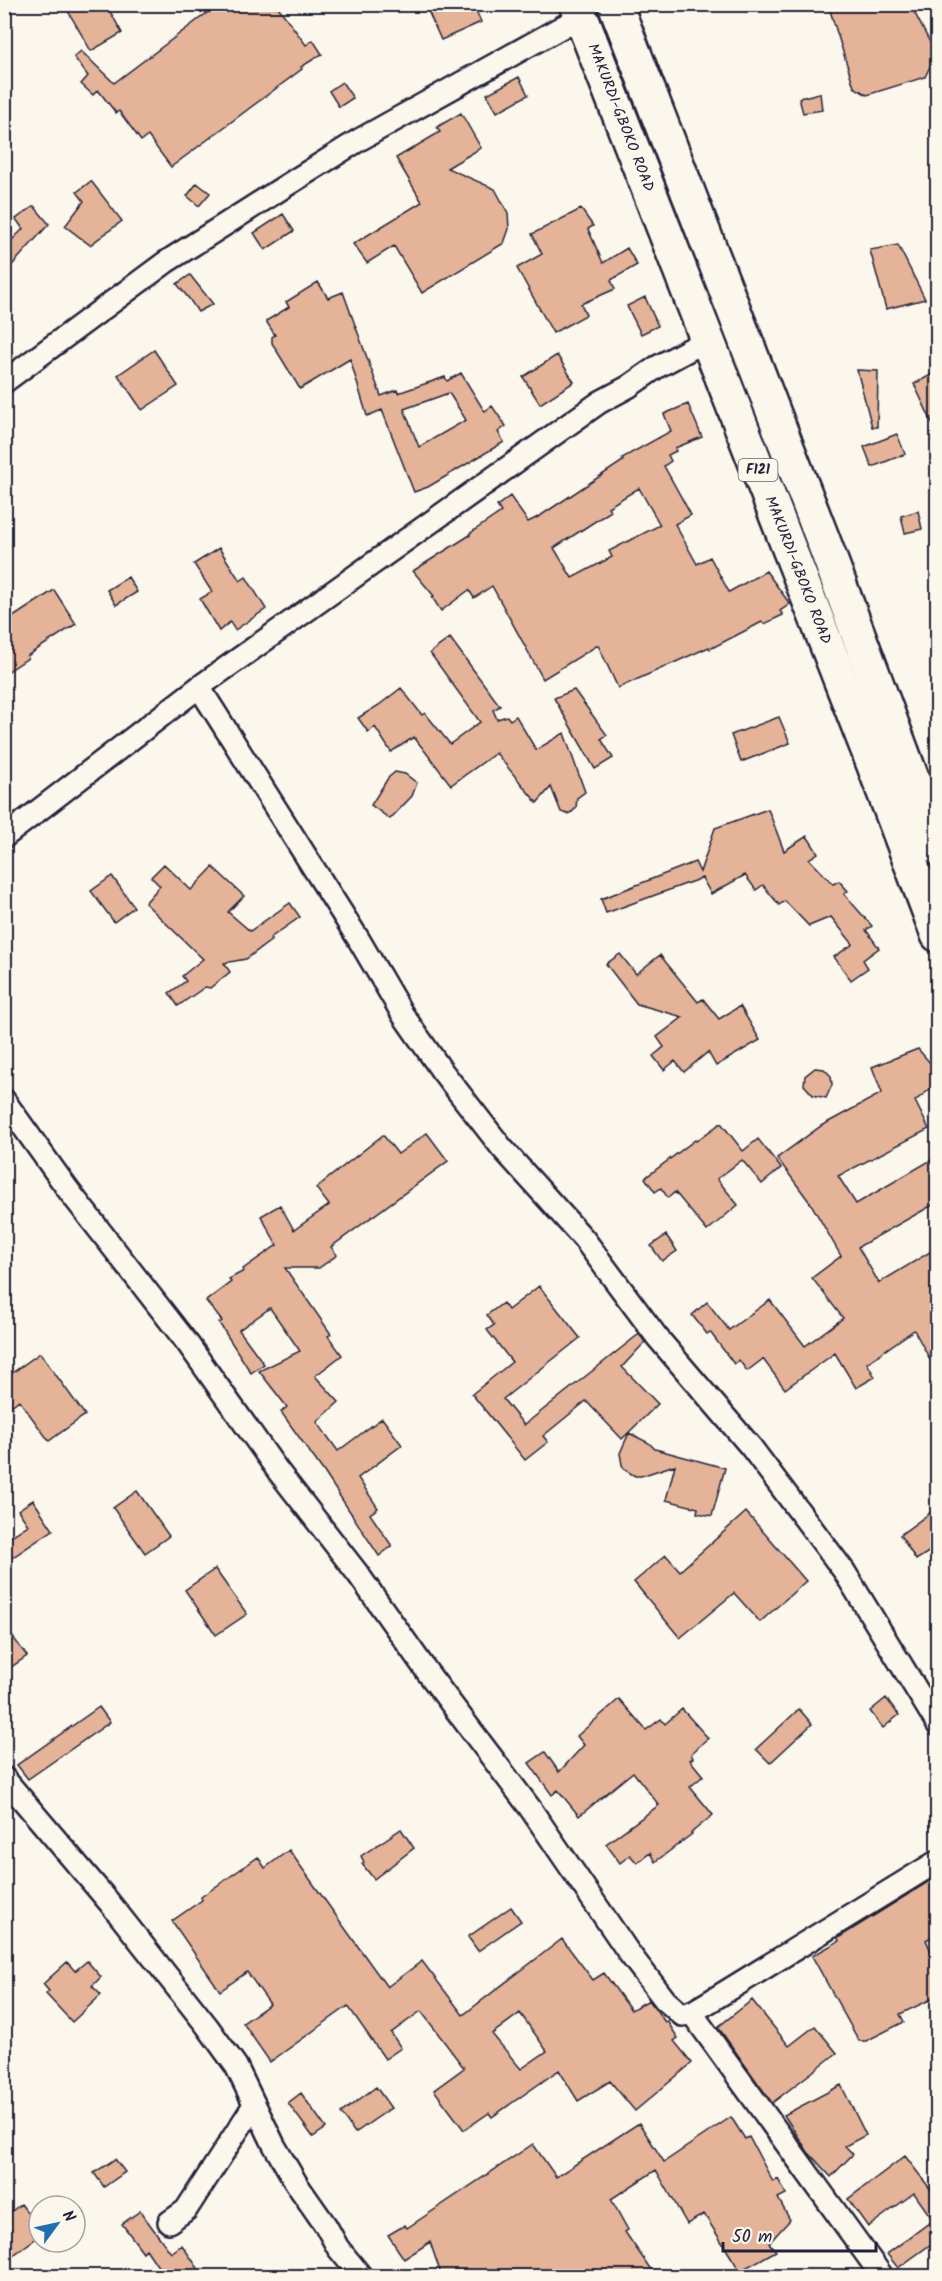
<svg xmlns="http://www.w3.org/2000/svg" width="942" height="2281" viewBox="0 0 942 2281" font-family="Kalam,sans-serif">
<style>
.building{fill:#e5b397;stroke:#22223b;stroke-width:1.5;fill-rule:evenodd}
.lines{fill:none;stroke-linecap:round;stroke-linejoin:round}
.street-casing{stroke:#22223b;stroke-width:26}
.primary-casing{stroke:#22223b;stroke-width:38}
.street{stroke:#fbf7ec;stroke-width:21}
.primary{stroke:#fbf7ec;stroke-width:33}
.labels{text-anchor:middle;dominant-baseline:central;stroke-width:4.5;stroke-linejoin:round;paint-order:stroke}
.shield{fill:#fbf7ec;stroke:#636270;stroke-width:1.5}
.shield-label{font-size:14px;font-weight:bold;fill:#22223b}
.street-label{font-size:15px;fill:#22223b;stroke:#fbf7ec}
</style>
<rect width="100%" height="100%" fill="#fbf7ec"/>
<filter id="ink" filterUnits="userSpaceOnUse"><feTurbulence type="fractalNoise" baseFrequency=".0167" numOctaves="2"/><feDisplacementMap in="SourceGraphic" scale="12" xChannelSelector="R" yChannelSelector="G"/><feConvolveMatrix kernelMatrix="1 2 1 2 8 2 1 2 1" color-interpolation-filters="sRGB"/></filter>
<g filter="url(#ink)">
<path class="building" d="M64,4H106L122,33L91,51Z
M219,4H276L306,45L313,40L322,54L301,67L302,69L171,167L148,136L141,141L119,111L116,113L98,90L93,95L81,84L88,76L74,57L81,51L114,83Z
M425,4H473L481,22L441,40Z
M828,4H910L936,54L925,77L867,95L854,87Z
M519,77L528,95L497,112L487,94Z
M342,82L353,98L339,107L329,91Z
M820,93L822,110L803,113L799,98Z
M461,113L481,148L447,168L495,189L508,213L509,229L504,243L422,293L394,246L367,263L353,244L422,202L396,158L440,132L437,127Z
M91,181L122,221L90,245L65,226L84,201L77,192Z
M197,183L210,193L199,206L187,196Z
M34,206L49,224L4,274V248L23,229L16,219Z
M581,209L593,226L588,229L603,263L627,248L637,265L611,280L615,289L581,304L586,315L553,333L517,268L542,254L532,234Z
M283,214L294,231L265,250L254,233Z
M898,245L925,299L886,309L870,250Z
M190,275L213,304L198,312L190,300L177,284Z
M318,282L328,298L343,292L381,396L397,390L398,393L445,377L447,381L461,373L483,409L485,411L492,406L506,426L498,432L504,442L428,487L414,492L382,410L367,416L350,359L300,389L272,343V337L275,335L266,321L289,307L286,302ZM449,393L466,420L419,447L404,409Z
M645,297L658,326L641,334L627,306Z
M154,350L178,386L142,410L118,375Z
M557,355L574,382L540,404L523,377Z
M857,370L878,371L877,427H872Z
M938,371V435L914,384Z
M688,404L702,437L675,448L676,451L668,455L671,461L664,466L691,515L675,524L697,564L710,557L729,592L766,571L790,604L780,611L783,615L764,624L762,622L710,649L709,647L618,688L598,645L543,679L492,586L474,598L469,590L441,611L432,597L434,596L413,571L470,535L469,534L501,512L497,506L510,496L528,522L540,516L623,461L622,458L671,431L664,414ZM639,488L660,525L609,551L612,557L572,578L554,548L611,511L608,507Z
M897,434L905,454L872,467L864,447Z
M918,511L922,529L905,533L901,516Z
M219,548L240,581L246,577L266,609L235,630L230,622L219,631L200,599L212,592L194,564Z
M128,577L137,592L116,605L107,590Z
M54,590L76,624L27,656L28,658L4,674V623Z
M450,638L500,706L493,710L497,719L507,716L510,720L516,716L536,750L564,733L585,792L577,798L576,808L572,812L567,814L561,812L551,787L537,803L496,753L451,785L414,737L391,752L375,727L368,732L358,718L379,705L401,688L422,715L425,713L450,744L480,722L430,653Z
M574,690L607,735L601,739L613,758L595,769L554,698Z
M779,717L790,743L741,762L731,735Z
M395,772L405,774L417,783L412,796L390,819L371,805L388,778Z
M768,809L784,851L807,836L818,853L809,859L833,884L839,881L848,891L844,894L872,926L866,930L879,948L863,960L868,968L851,980L834,957L853,944L831,917L809,926L785,901L779,905L763,885L756,890L745,875L711,894L702,878L606,913L601,899L695,862L700,872L715,828Z
M164,864L191,890L213,867L244,896L228,912L250,931L290,903L300,917L270,938L272,940L246,959L224,963L230,972L210,988L205,987L178,1006L169,993L186,981L182,976L203,959L145,903L160,886L151,877Z
M112,876L134,907L114,922L91,891Z
M620,954L636,974L660,955L698,1002L703,999L719,1019L740,1006L760,1040L716,1066L708,1052L684,1072L675,1061L664,1070L653,1056L664,1047L657,1037L683,1017L637,1004L606,964Z
M918,1049L938,1072V1083L915,1101L929,1129L838,1176L856,1204L938,1156V1202L858,1247L879,1283L938,1247V1374L914,1330L867,1363L875,1377L856,1388L835,1353L785,1389L763,1359L747,1371L739,1360L734,1364L710,1332L707,1334L692,1315L707,1302L729,1330L770,1300L805,1346L843,1318L812,1278L841,1256L811,1204L777,1158L821,1126L882,1093L872,1067Z
M815,1068L824,1069L831,1076L832,1085L826,1098L813,1095L804,1085L805,1076Z
M721,1123L743,1151L758,1139L781,1168L762,1184L742,1160L717,1179L738,1205L707,1231L675,1192L668,1198L661,1188L655,1192L645,1178L695,1140L696,1141Z
M427,1133L448,1161L331,1247L337,1255L319,1268H285L331,1334L328,1336L342,1355L315,1376L339,1402L317,1422L338,1451L382,1418L402,1445L358,1478L378,1508L370,1514L392,1546L379,1556L324,1472L281,1412L287,1407L259,1371L300,1351L270,1308L239,1330L264,1364L251,1373L219,1323L222,1321L206,1301L231,1282L229,1279L244,1271L243,1269L277,1245L261,1216L280,1205L294,1230L329,1205L316,1188L383,1135L398,1154Z
M666,1235L677,1251L662,1261L651,1246Z
M539,1286L580,1338L503,1399L524,1425L639,1334L645,1342L622,1367L658,1404L622,1439L586,1401L543,1436L548,1442L525,1460L472,1394L512,1362L487,1330L494,1325L487,1315L503,1303L508,1310Z
M40,1353L85,1415L49,1441L19,1400L4,1412V1379Z
M629,1433L649,1443L655,1449L725,1468L712,1516L697,1513L698,1508L666,1500L675,1465L641,1476H635L625,1470L622,1465L620,1453Z
M137,1491L169,1536L145,1553L113,1508Z
M33,1500L53,1530L4,1563V1541L28,1525L18,1510Z
M938,1507V1546L916,1560L900,1535Z
M746,1512L806,1581L760,1622L734,1593L680,1638L634,1582L666,1555L680,1571Z
M215,1569L247,1614L216,1635L185,1590Z
M4,1625L27,1656L4,1672Z
M886,1698L899,1715L883,1728L870,1711Z
M619,1699L646,1730L661,1719L665,1724L682,1709L708,1738L691,1754L693,1758L690,1760L703,1776L690,1787L713,1815L691,1833L692,1834L655,1862L650,1853L637,1863L630,1855L620,1863L606,1844L659,1805L633,1772L579,1816L558,1790L552,1795L529,1763L545,1752L559,1772L584,1745L577,1736Z
M99,1707L110,1722L28,1779L17,1765Z
M799,1709L812,1724L770,1763L756,1749Z
M401,1829L414,1848L374,1879L362,1864L364,1862L361,1856Z
M289,1850L387,1987L422,1961L463,2015L562,1939L593,1980L604,1973L631,2010L649,2000L665,2022L667,2021L678,2038L674,2041L692,2063L635,2111L610,2081L578,2101L559,2070L492,2117L489,2113L464,2130L434,2090L464,2068L421,2011L391,2033L401,2048L385,2059L348,2006L270,2062L243,2023L270,2004L247,1972L220,1991L172,1921L202,1900L201,1897L258,1857L265,1868ZM520,2013L547,2051L521,2069L492,2034Z
M931,1880L938,1892V1933L926,1940L938,1966V1996L900,2014L904,2022L866,2041H859L812,1956L839,1941L838,1938Z
M511,1907L521,1921L478,1951L468,1937Z
M87,1961L101,1977L92,1986L101,1995L72,2022L46,1994L49,1991L43,1984L67,1962L75,1971Z
M752,2000L789,2046L815,2026L837,2053L772,2103L718,2027Z
M841,2085L866,2135L845,2146L853,2154L831,2177L808,2152L784,2115Z
M376,2087L391,2108L355,2133L341,2113Z
M301,2093L326,2128L313,2137L288,2103Z
M731,2117L745,2139L749,2137L773,2182L778,2179L786,2194L778,2198L790,2220L769,2243L776,2251L740,2271L704,2214L687,2224L656,2170L611,2199L628,2230L625,2232L656,2277H442L430,2242L404,2259L388,2235L405,2225L407,2228L533,2144L556,2177L639,2123L664,2162Z
M905,2156L938,2199V2239L898,2268L887,2254L933,2220L914,2193L868,2227L848,2199Z
M115,2159L125,2172L104,2187L94,2173Z
M21,2204L39,2228V2236L4,2262V2217Z
M140,2211L171,2253L182,2245L204,2277H165L146,2249L143,2252L122,2224Z"/>
<g class="lines">
<defs>
<path id="street" d="M4,382L166,262L287,185L359,140L580,17
M199,687L359,940L403,1015L442,1071L502,1148L584,1239L657,1337L751,1447L844,1571L938,1725
M4,837L199,687L600,402L628,387L657,367L707,340
M4,1100L69,1191L188,1344L278,1471L358,1574L428,1673L530,1808L629,1953L665,2000L682,2015L689,2014L709,2002L938,1861
M4,1778L109,1902L207,2026L236,2066L274,2145L298,2186L326,2226L338,2248L361,2276
M691,2012L882,2276
M169,2222L186,2210L254,2105"/>
<g id="primary">
<path id="s1" d="M576,4L873,763L938,935"/>
<path d="M615,4L823,540L938,848"/>
</g>
</defs>
<use href="#street" class="street-casing"/>
<use href="#primary" class="primary-casing"/>
<use href="#street" class="street"/>
<use href="#primary" class="primary"/>
</g>
</g>
<g class="labels">
<rect class="shield" x="738.5" y="459" width="39" height="22" rx="4.5"/>
<g class="shield-label">
<text x="758" y="470">F121</text>
</g>
<g class="street-label">
<text stroke="none"><textPath href="#s1" startOffset="122">MAKURDI-GBOKO ROAD</textPath></text>
<text stroke="none"><textPath href="#s1" startOffset="608">MAKURDI-GBOKO ROAD</textPath></text>
</g>
</g>
<rect width="942" height="2281" fill="none" stroke="#fbf7ec" stroke-width="24"/>
<rect x="12" y="12" width="918" height="2257" fill="none" stroke="#22223b" stroke-width="2" filter="url(#ink)"/>
<g transform="translate(57 2224) rotate(57)"><circle r="28" fill="#fbf7ec" stroke="#a4a2a5" stroke-width="1.5"/>
<path d="M0-4.5L10 22L0 15L-10 22Z" fill="#1f6fb2"/>
<text y="-9" font-size="16" font-weight="bold" text-anchor="middle" fill="#22223b">N</text>
</g>
<path d="M723 2242v9h153v-9" fill="none" stroke="#22223b" stroke-width="3"/>
<text x="732" y="2242" font-size="18" fill="#22223b" stroke="#fbf7ec" stroke-width="4.5" paint-order="stroke">50 m</text>
</svg>
